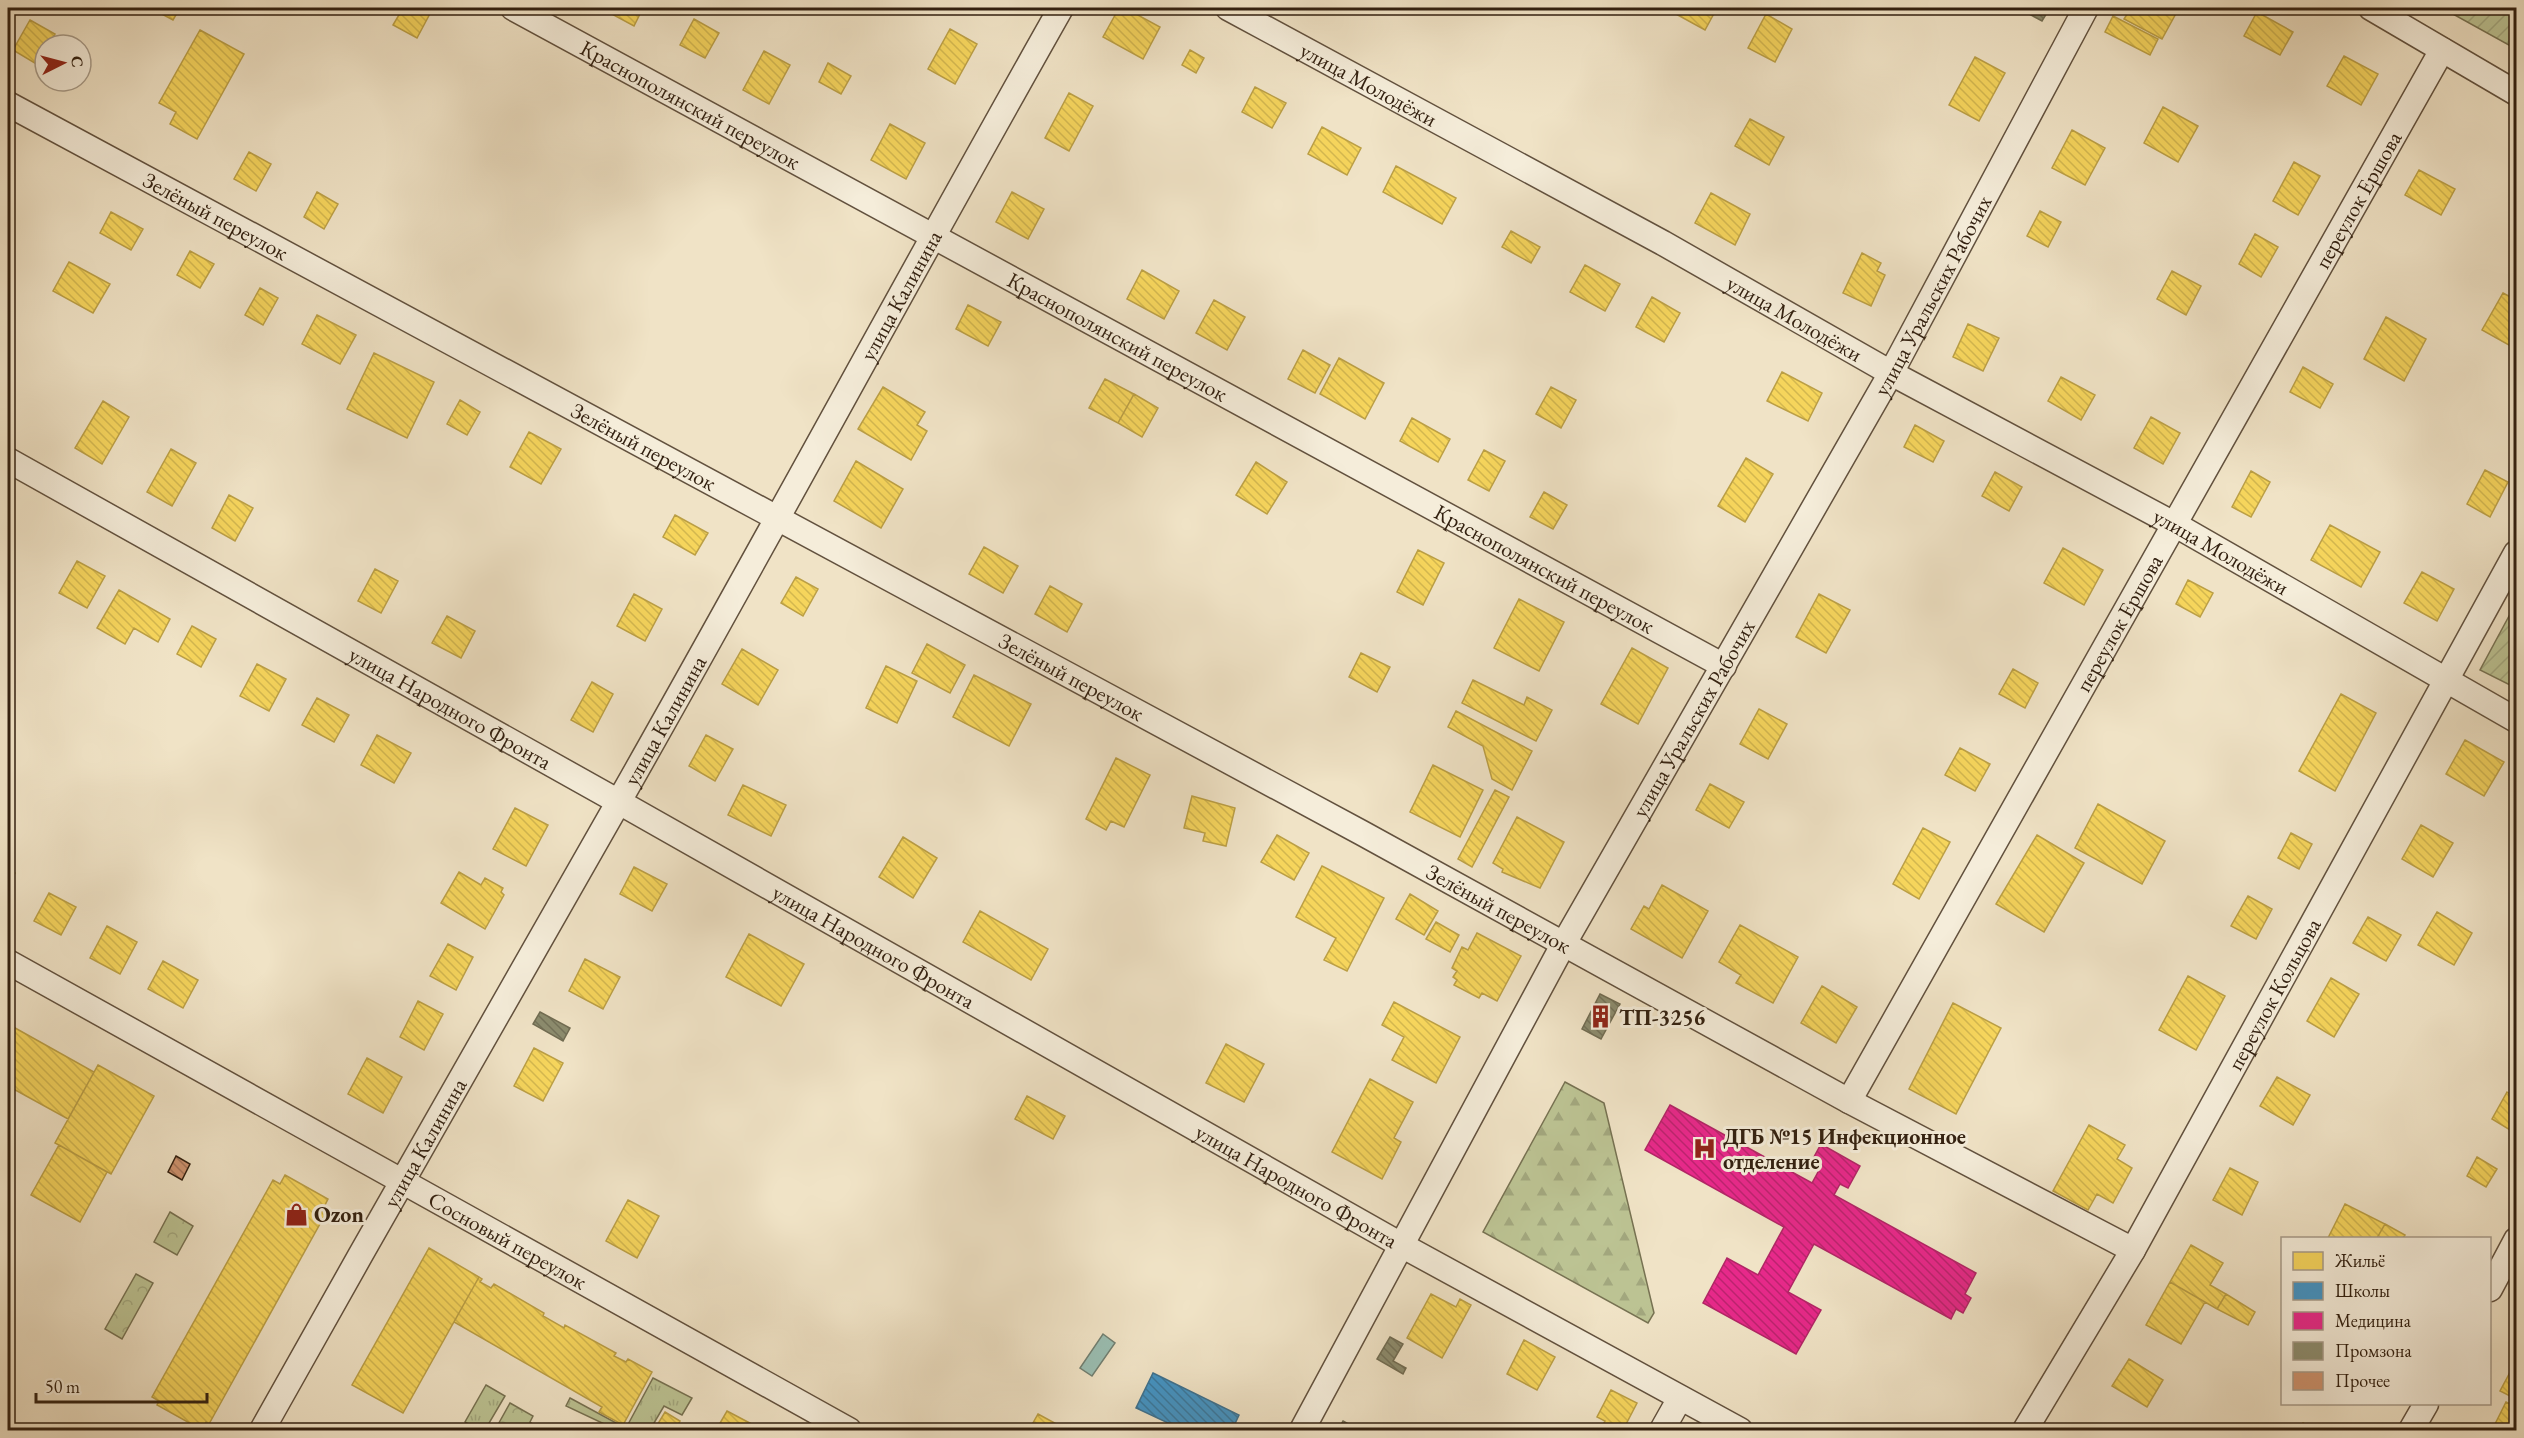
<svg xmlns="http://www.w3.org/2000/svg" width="2524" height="1438" viewBox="0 0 2524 1438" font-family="'EB Garamond',serif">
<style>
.grass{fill:url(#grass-tufts);stroke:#777252;stroke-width:1.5}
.forest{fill:url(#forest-firs);stroke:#777252;stroke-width:1.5}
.park{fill:url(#park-crowns);stroke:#777252;stroke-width:1.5}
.garden{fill:url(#garden-furrows);stroke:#777252;stroke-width:1.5}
.water{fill:#9abeb2;stroke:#707f71;stroke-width:1.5}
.homes{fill:url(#homes-back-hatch);stroke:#bb9f45;stroke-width:1.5}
.schools{fill:url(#schools-back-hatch);stroke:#3e708d;stroke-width:1.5}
.health{fill:url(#health-back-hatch);stroke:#b12665;stroke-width:1.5}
.industry{fill:url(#industry-back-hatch);stroke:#716c52;stroke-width:1.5}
.building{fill:url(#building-back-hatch);stroke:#322010;stroke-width:1.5}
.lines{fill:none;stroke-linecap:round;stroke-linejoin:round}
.minor-casing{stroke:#62513e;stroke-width:27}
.minor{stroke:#f5edda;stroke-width:24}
.labels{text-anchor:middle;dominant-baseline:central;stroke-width:6;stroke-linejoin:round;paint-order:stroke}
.street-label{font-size:22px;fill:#322010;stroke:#f5edda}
.poi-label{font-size:22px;font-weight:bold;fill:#322010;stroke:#f5edda;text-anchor:start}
</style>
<defs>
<pattern id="grass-tufts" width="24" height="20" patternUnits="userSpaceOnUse" patternTransform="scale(1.5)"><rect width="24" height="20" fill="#bcc393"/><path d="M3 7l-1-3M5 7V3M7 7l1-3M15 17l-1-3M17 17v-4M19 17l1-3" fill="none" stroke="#a2a77e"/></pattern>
<pattern id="forest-firs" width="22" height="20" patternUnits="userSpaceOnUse" patternTransform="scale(1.5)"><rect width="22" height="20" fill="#bcc393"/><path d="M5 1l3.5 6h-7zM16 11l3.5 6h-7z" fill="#a2a77e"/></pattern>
<pattern id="park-crowns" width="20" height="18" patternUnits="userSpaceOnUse" patternTransform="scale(1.5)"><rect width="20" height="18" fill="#bcc393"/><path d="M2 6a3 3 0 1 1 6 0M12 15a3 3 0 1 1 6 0" fill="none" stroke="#a2a77e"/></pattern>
<pattern id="garden-furrows" width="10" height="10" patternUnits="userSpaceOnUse" patternTransform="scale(1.5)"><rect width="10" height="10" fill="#bcc393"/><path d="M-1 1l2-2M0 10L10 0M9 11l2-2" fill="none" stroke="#a2a77e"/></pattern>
<pattern id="homes-back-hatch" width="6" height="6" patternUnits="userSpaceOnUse" patternTransform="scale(1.5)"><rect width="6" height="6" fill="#f6d55c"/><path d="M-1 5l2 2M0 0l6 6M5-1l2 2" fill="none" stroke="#d3b74f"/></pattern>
<pattern id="schools-back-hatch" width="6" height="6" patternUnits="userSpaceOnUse" patternTransform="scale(1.5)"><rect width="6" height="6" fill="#4393c3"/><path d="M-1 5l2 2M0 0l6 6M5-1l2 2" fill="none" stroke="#39789d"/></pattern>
<pattern id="health-back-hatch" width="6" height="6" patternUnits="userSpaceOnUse" patternTransform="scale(1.5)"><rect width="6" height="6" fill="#e7298a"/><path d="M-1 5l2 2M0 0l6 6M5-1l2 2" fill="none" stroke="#bc236f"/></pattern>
<pattern id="industry-back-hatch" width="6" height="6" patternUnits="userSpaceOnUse" patternTransform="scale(1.5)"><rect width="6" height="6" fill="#8c8c6e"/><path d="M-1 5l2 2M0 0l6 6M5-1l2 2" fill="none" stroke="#737259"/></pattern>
<pattern id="building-back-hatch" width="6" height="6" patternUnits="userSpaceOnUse" patternTransform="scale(1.5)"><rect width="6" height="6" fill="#cf9470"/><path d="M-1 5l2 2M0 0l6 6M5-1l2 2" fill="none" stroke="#a9785b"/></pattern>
</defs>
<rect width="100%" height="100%" fill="#f0e3c6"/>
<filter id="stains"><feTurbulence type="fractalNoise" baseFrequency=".00333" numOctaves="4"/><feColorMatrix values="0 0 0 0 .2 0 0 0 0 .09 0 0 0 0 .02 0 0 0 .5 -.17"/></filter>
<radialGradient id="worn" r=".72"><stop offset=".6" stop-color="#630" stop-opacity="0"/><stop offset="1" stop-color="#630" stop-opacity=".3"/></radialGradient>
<path class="grass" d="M653,1378L692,1398L682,1415L664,1406L651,1428L655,1430H625Z
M486,1385L505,1396L485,1430H479L465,1422Z
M570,1398L620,1425L617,1430L566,1406Z"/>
<path class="forest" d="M1565,1082L1604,1103L1654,1313L1648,1323L1483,1232Z"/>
<path class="park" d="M170,1212L193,1226L177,1255L154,1242Z
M136,1274L153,1283L122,1339L105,1329Z
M510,1403L533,1416L530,1422L541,1430H495Z"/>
<path class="garden" d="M2442,8H2516V49Z
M2516,603V688L2480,670Z"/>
<path class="water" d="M1103,1334L1115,1343L1092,1376L1080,1368Z"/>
<path class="homes" d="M155,8H180L173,20L154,10Z
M403,8H433L417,38L393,25Z
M607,8H643L634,26L606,11Z
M1119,8H1125L1160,27L1143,59L1103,37Z
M1665,8H1717L1705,30Z
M2131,8H2179L2162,39L2124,19Z
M2257,12L2293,32L2280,55L2244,36Z
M1766,14L1792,29L1775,62L1748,48Z
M2113,16L2158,39L2150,55L2105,32Z
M694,19L719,33L705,58L680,45Z
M30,20L55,34L49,45H45V52L38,65L13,50Z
M950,29L977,44L955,84L928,69Z
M200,30L244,54L197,139L170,124L176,112L159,103Z
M1190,50L1204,58L1196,73L1182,65Z
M764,51L790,65L769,104L743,90Z
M2344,56L2378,74L2361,105L2327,86Z
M1975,57L2005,73L1979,121L1949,105Z
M828,63L851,76L841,94L819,82Z
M1255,87L1286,103L1272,128L1242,112Z
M1069,93L1093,106L1069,151L1045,138Z
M2163,107L2198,126L2178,162L2144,143Z
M1750,119L1784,137L1769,165L1735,146Z
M890,124L925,143L906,179L871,160Z
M1322,127L1361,148L1347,175L1308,154Z
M2072,130L2105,148L2085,185L2052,168Z
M249,152L271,164L256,191L234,179Z
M2294,162L2320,176L2298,215L2273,201Z
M1396,166L1456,198L1442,224L1383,192Z
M2419,170L2455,189L2441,215L2405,195Z
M317,192L338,204L324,229L304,217Z
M1012,192L1044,209L1028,239L996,222Z
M1711,193L1750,214L1735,245L1695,223Z
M2040,211L2061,222L2048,247L2027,236Z
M111,212L143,229L131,250L100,233Z
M1511,231L1540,247L1531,263L1502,247Z
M2255,234L2278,247L2261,277L2239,264Z
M190,251L214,264L200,288L177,275Z
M1862,253L1881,263L1877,271L1885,275L1871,306L1843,293Z
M69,262L110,284L93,313L53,291Z
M1585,265L1620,284L1605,311L1570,292Z
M1142,270L1179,291L1164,319L1127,299Z
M2172,271L2201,286L2186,315L2157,299Z
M260,288L278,298L263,325L245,315Z
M2503,293L2516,300V349L2482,330Z
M1652,297L1680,313L1664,342L1636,327Z
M1214,300L1245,317L1227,350L1196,333Z
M968,305L1001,322L988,346L956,329Z
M317,315L356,335L340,364L302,344Z
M2386,317L2426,339L2404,381L2364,359Z
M1968,324L1999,338L1983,371L1953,357Z
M1303,350L1330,365L1315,393L1288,379Z
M374,353L434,382L407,438L347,409Z
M1339,358L1384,383L1365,419L1320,394Z
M2303,367L2333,384L2320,408L2290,392Z
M1782,372L1822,393L1808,421L1767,401Z
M2061,377L2095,395L2081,420L2048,401Z
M1105,379L1134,394L1118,423L1089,408Z
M883,387L925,412L917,425L927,431L911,460L858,429Z
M1551,387L1576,400L1561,428L1536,414Z
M1134,394L1158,408L1142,437L1118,423Z
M460,400L480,412L467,435L447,424Z
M103,401L129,417L102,464L75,448Z
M2151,417L2180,433L2163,464L2134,448Z
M1412,418L1450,439L1438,462L1400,441Z
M1915,425L1944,441L1933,462L1904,447Z
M529,432L561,449L541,484L510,467Z
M171,449L196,463L172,506L147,492Z
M1484,450L1505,461L1489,491L1468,480Z
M1746,458L1773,474L1745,522L1718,506Z
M856,461L903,489L881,528L834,501Z
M1256,462L1287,482L1267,514L1236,495Z
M2485,470L2508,482L2490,517L2467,504Z
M2251,471L2270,482L2251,517L2232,507Z
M1995,472L2022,487L2009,511L1982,496Z
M1544,492L1567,505L1553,529L1530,517Z
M229,495L253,508L235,541L212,528Z
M675,515L708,533L695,555L663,537Z
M2330,525L2380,552L2361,587L2311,560Z
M984,547L1018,566L1003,593L969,574Z
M2063,548L2103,570L2084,605L2044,583Z
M1418,550L1444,563L1423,605L1397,592Z
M77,561L105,576L87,608L59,593Z
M375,569L398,581L381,613L358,601Z
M2422,572L2454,589L2437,621L2404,603Z
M796,577L818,589L803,616L781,603Z
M2188,580L2213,593L2200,617L2176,604Z
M1050,586L1082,604L1067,632L1035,614Z
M119,590L170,619L158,642L134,628L125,644L97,628Z
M634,594L662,609L645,641L617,626Z
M1819,594L1850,610L1826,653L1796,637Z
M1519,599L1564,622L1539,671L1494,648Z
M447,616L475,631L461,658L432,643Z
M192,626L216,639L201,667L177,654Z
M927,644L965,665L950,693L912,673Z
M1632,648L1668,668L1638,724L1601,704Z
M742,649L778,670L758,705L722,684Z
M1361,653L1390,667L1377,692L1349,677Z
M257,664L286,679L269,711L240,696Z
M886,666L917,681L897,723L866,708Z
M2013,669L2038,683L2025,708L1999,694Z
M974,675L1031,704L1009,746L953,717Z
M1473,680L1524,705L1527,697L1552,710L1536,741L1462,703Z
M592,682L613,694L593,732L571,720Z
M2341,694L2376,713L2335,791L2299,771Z
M317,698L349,715L334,742L302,725Z
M1759,709L1787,724L1768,759L1740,744Z
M1456,711L1532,751L1512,790L1492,779L1483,746L1448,727Z
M377,735L411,753L394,783L361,765Z
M706,735L733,749L715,781L689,766Z
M2465,740L2504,762L2484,796L2446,774Z
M1960,748L1990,764L1975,791L1945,775Z
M1116,758L1150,775L1124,827L1111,821L1106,830L1086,819Z
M1433,765L1483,790L1460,837L1410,812Z
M1710,784L1744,802L1729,828L1696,810Z
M743,785L786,805L771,836L728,815Z
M1495,790L1509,797L1472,867L1458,859Z
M1192,796L1235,808L1226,846L1203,841L1205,833L1184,828Z
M2098,804L2165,841L2142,884L2075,848Z
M515,808L548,825L526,866L493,849Z
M1517,817L1564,842L1540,888L1502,872L1503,869L1493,863Z
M2421,825L2453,843L2433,877L2402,859Z
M1923,828L1950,842L1919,899L1893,884Z
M2291,833L2312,844L2299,869L2278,858Z
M1277,835L1309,853L1294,880L1261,862Z
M2037,835L2084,863L2044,932L1996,904Z
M903,837L937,858L913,898L879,877Z
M1322,866L1384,898L1347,971L1324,960L1336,938L1296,917Z
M634,867L667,884L652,911L620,894Z
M8,869L15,873L8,887Z
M459,872L481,885L485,878L503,888L501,892L504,895L485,929L441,903Z
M1662,885L1708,911L1682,958L1631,929L1644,906L1649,909Z
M49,893L76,907L61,935L34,921Z
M1410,894L1438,911L1424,935L1396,919Z
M2248,896L2272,909L2256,939L2231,926Z
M980,911L1048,949L1031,980L963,942Z
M2437,912L2472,933L2454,965L2418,945Z
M2368,917L2401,935L2386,961L2353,943Z
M1436,922L1459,935L1450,952L1426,939Z
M1740,925L1798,957L1773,1003L1736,983L1741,975L1719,962Z
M107,926L137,942L120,974L90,958Z
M1477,933L1521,956L1497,1001L1482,993L1479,998L1454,985L1457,980L1453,977L1457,971L1452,968L1462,947L1468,950Z
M749,934L804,964L781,1006L726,977Z
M448,944L473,957L456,990L430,976Z
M585,959L620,977L603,1009L569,991Z
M163,961L198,980L183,1008L148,989Z
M2188,976L2225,996L2196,1050L2159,1030Z
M2331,978L2359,994L2334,1037L2307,1021Z
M1822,986L1857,1007L1836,1043L1801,1023Z
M418,1001L443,1014L424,1050L400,1037Z
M1394,1002L1460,1037L1436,1083L1392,1060L1404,1037L1382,1025Z
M1953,1003L2001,1028L1956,1114L1909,1089Z
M8,1024L94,1072L68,1119L8,1086Z
M1226,1044L1264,1064L1244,1102L1206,1083Z
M534,1048L563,1063L543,1101L514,1086Z
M367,1058L402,1077L383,1113L348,1094Z
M98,1065L154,1096L111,1174L55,1143Z
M2277,1077L2310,1095L2293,1125L2260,1106Z
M1370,1079L1413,1102L1394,1138L1401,1142L1382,1179L1332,1152Z
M2507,1092L2516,1098V1118L2510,1130L2492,1119Z
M1027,1096L1065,1116L1053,1139L1015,1119Z
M2089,1125L2125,1145L2117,1159L2132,1168L2113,1203L2097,1194L2088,1210L2053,1191Z
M59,1145L107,1172L80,1222L31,1195Z
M2477,1157L2497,1169L2486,1187L2467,1176Z
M2230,1168L2258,1182L2242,1215L2213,1200Z
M285,1175L328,1199L322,1211L326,1213L209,1424L206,1422L202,1430L157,1405L159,1401L152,1397L273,1180L280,1184Z
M628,1200L659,1216L637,1258L606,1241Z
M2345,1204L2385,1224L2377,1238H2328Z
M2385,1224L2405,1235L2403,1238H2377Z
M2191,1245L2223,1263L2210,1285L2226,1294L2217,1309L2170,1282Z
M429,1248L479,1277L403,1413L352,1385Z
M479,1277L482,1279L480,1282L491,1288L494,1284L544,1313L543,1316L564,1328L565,1325L616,1353L614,1356L626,1362L628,1359L652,1372L623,1425L599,1412L602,1407L454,1322Z
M2170,1282L2205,1302L2181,1344L2146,1325Z
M1431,1294L1456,1307L1460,1299L1471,1305L1442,1358L1407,1338Z
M2226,1294L2255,1312L2248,1325L2217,1309Z
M1524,1340L1555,1357L1537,1390L1507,1374Z
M2129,1359L2163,1380L2147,1407L2112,1386Z
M2515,1363L2516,1364V1399L2500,1391Z
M1611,1390L1637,1403L1623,1430L1601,1428L1605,1421L1597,1417Z
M2506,1402L2516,1407V1430L2493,1428Z
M727,1411L763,1430H716Z
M665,1412L680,1421L675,1430H662L656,1427Z
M1038,1414L1062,1427L1060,1430H1029Z
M2303,1423L2318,1430H2299Z"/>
<path class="schools" d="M1153,1373L1239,1415L1232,1430H1183L1136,1408Z"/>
<path class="health" d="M1670,1105L1812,1183L1818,1172L1809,1166L1821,1144L1860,1166L1848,1188L1840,1184L1834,1195L1976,1273L1965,1294L1971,1298L1963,1313L1956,1309L1951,1319L1814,1244L1788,1292L1821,1310L1796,1354L1703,1303L1727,1258L1758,1275L1784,1227L1645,1150Z"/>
<path class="industry" d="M2018,8H2050L2042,21Z
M1600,994L1620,1004L1601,1039L1582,1029Z
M540,1012L570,1028L563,1041L533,1024Z
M1390,1337L1403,1344L1393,1361L1406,1368L1403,1374L1377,1359Z
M1343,1421L1359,1430H1338Z"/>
<path class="building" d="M176,1156L190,1164L182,1180L168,1172Z"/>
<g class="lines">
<defs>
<g id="minor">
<path id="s1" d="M513,8L1724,666"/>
<path id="s2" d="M1228,8L1663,243L1891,373L2174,524L2516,720"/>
<path d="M2371,8L2516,93"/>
<path id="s3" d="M8,104L1362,833L1849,1101L2133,1250"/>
<path id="s4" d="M8,460L619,802L1403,1246L1740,1430"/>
<path id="s5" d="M8,962L849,1430"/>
<path id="s6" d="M1849,1101L2442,50"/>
<path d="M2490,1289L2516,1240"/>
<path id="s7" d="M262,1430C379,1220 500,1012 618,803C768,539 912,271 1061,8"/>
<path id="s8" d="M1302,1430L1563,945L1891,373L2086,8"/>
<path d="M1662,1430L1680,1398"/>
<path id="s9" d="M2025,1430L2133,1250L2516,553"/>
<path d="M2411,1430L2426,1404"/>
</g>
</defs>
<use href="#minor" class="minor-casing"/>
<use href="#minor" class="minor"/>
</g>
<defs>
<symbol id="building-bare" viewBox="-9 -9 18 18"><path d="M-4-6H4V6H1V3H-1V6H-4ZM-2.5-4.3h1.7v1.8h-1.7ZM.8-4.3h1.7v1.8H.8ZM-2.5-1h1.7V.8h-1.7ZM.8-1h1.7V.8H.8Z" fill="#8f2418" stroke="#f5edda" stroke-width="2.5" paint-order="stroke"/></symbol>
<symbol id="hospital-bare" viewBox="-9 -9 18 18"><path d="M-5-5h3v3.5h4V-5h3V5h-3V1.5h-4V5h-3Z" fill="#8f2418" stroke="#f5edda" stroke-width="2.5" paint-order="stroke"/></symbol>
<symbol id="shop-bare" viewBox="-9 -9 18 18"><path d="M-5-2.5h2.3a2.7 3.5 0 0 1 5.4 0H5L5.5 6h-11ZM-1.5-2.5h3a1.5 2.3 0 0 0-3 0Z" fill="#8f2418" stroke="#f5edda" stroke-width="2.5" paint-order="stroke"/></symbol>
</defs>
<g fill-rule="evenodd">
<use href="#building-bare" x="1584" y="1000" width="33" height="33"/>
<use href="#hospital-bare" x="1688" y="1132" width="33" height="33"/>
<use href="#shop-bare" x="280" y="1198" width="33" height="33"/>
</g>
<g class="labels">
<g class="street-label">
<text stroke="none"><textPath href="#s2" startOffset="160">улица Молодёжи</textPath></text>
<text stroke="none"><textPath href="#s1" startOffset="202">Краснополянский переулок</textPath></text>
<text stroke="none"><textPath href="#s6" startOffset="1035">переулок Ершова</textPath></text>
<text stroke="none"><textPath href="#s3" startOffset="236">Зелёный переулок</textPath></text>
<text stroke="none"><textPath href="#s7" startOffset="1302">улица Калинина</textPath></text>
<text stroke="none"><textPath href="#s8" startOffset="1298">улица Уральских Рабочих</textPath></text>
<text stroke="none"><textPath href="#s2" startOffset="646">улица Молодёжи</textPath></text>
<text stroke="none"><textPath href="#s1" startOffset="688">Краснополянский переулок</textPath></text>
<text stroke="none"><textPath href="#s3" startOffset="722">Зелёный переулок</textPath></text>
<text stroke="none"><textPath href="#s2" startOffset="1132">улица Молодёжи</textPath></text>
<text stroke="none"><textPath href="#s1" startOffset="1174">Краснополянский переулок</textPath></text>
<text stroke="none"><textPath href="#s6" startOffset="549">переулок Ершова</textPath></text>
<text stroke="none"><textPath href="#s3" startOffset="1208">Зелёный переулок</textPath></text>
<text stroke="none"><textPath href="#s4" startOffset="507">улица Народного Фронта</textPath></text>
<text stroke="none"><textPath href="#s8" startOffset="812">улица Уральских Рабочих</textPath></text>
<text stroke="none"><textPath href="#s7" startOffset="816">улица Калинина</textPath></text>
<text stroke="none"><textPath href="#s3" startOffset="1694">Зелёный переулок</textPath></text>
<text stroke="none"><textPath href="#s4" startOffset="993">улица Народного Фронта</textPath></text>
<text stroke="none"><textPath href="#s9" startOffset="502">переулок Кольцова</textPath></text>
<text stroke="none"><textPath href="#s7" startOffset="330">улица Калинина</textPath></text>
<text stroke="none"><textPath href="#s4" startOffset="1479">улица Народного Фронта</textPath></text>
<text stroke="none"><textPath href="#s5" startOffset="572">Сосновый переулок</textPath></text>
</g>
<g class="poi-label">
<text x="1619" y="1017">ТП-3256</text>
<text x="1723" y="1136">ДГБ №15 Инфекционное<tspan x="1723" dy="25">отделение</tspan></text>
<text x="314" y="1214">Ozon</text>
</g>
</g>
<rect width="2524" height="1438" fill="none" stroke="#f0e3c6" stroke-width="30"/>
<rect x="9" y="9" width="2506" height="1420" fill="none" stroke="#322010" stroke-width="3"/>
<rect x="15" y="15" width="2494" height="1408" fill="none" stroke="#322010" stroke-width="1.5"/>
<rect x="2281" y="1237" width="210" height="168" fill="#f5edda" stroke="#a79b89" stroke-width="1.5"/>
<rect x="2293" y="1252" width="30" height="18" fill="#f6d55c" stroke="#a79b89" stroke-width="1.5"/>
<text x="2335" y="1267" font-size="18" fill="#322010">Жильё</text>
<rect x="2293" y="1282" width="30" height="18" fill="#4393c3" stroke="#a79b89" stroke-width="1.5"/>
<text x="2335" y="1297" font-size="18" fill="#322010">Школы</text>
<rect x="2293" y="1312" width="30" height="18" fill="#e7298a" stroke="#a79b89" stroke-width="1.5"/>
<text x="2335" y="1327" font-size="18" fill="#322010">Медицина</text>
<rect x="2293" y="1342" width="30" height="18" fill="#8c8c6e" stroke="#a79b89" stroke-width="1.5"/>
<text x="2335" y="1357" font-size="18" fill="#322010">Промзона</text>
<rect x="2293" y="1372" width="30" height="18" fill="#cf9470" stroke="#a79b89" stroke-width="1.5"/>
<text x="2335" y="1387" font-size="18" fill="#322010">Прочее</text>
<g transform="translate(63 63) rotate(84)"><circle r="28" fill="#f5edda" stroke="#a79b89" stroke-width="1.5"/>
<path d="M0-4.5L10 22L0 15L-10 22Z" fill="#8f2418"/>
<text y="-9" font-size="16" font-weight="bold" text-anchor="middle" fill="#322010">С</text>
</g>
<path d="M36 1393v9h171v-9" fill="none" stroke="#322010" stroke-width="3"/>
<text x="45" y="1393" font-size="18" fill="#322010" stroke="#f5edda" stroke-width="4.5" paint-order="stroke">50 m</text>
<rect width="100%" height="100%" filter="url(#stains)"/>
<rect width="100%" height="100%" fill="url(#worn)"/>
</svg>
